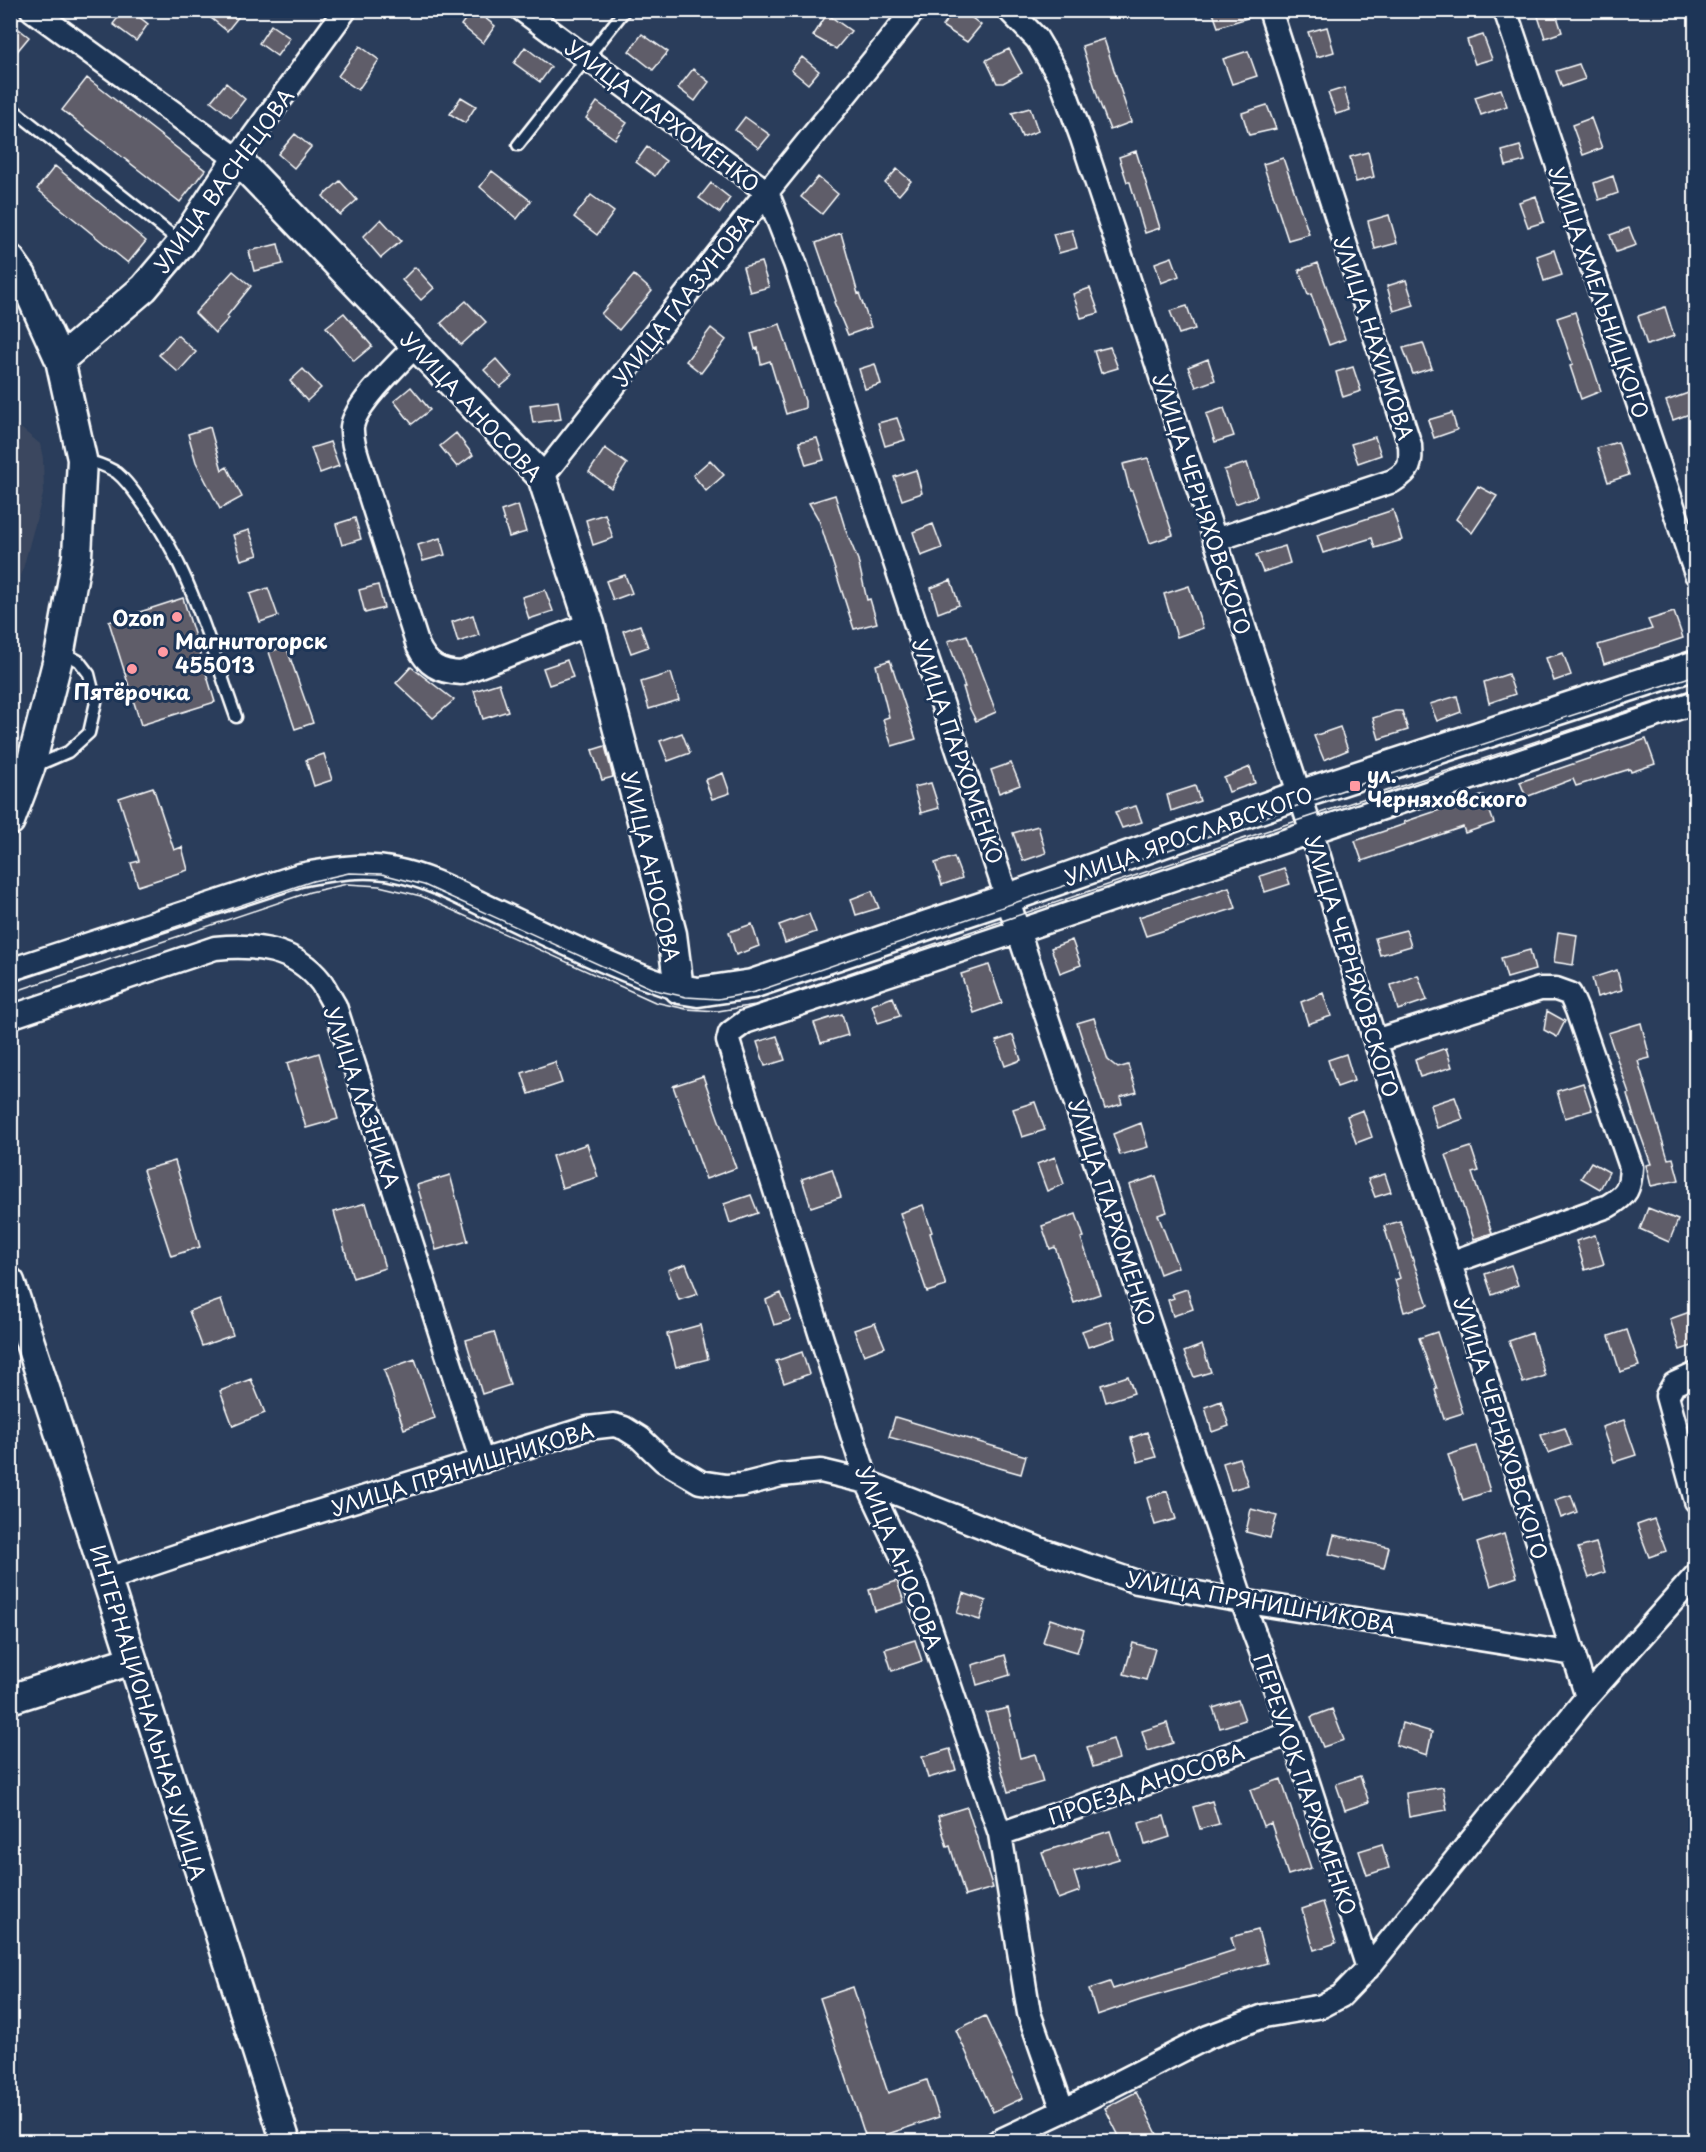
<svg xmlns="http://www.w3.org/2000/svg" width="1706" height="2152" viewBox="0 0 1706 2152" font-family="'Playpen Sans',sans-serif">
<style>
.built{fill:#3a475f}
.building{fill:#5e5d69;stroke:#fff;stroke-width:1.5}
.lines{fill:none;stroke-linecap:round;stroke-linejoin:round}
.service-casing{stroke:#fff;stroke-width:15}
.minor-casing{stroke:#fff;stroke-width:27}
.tertiary-casing{stroke:#fff;stroke-width:33}
.service{stroke:#1d3557;stroke-width:10}
.minor{stroke:#1d3557;stroke-width:22}
.tertiary{stroke:#1d3557;stroke-width:28}
.tram{stroke:#fff;stroke-width:1.5}
.poi-dot{fill:#ff9aa2;stroke:#1d3557;stroke-width:2}
.labels{text-anchor:middle;dominant-baseline:central;stroke-width:6;stroke-linejoin:round;paint-order:stroke}
.street-label{font-size:21px;fill:#fff;stroke:#1d3557}
.poi-label{font-size:21px;font-weight:bold;fill:#fff;stroke:#1d3557;text-anchor:start}
</style>
<rect width="100%" height="100%" fill="#2a3d5b"/>
<filter id="ink" filterUnits="userSpaceOnUse"><feTurbulence type="fractalNoise" baseFrequency=".0167" numOctaves="2"/><feDisplacementMap in="SourceGraphic" scale="12" xChannelSelector="R" yChannelSelector="G"/><feConvolveMatrix kernelMatrix="1 2 1 2 8 2 1 2 1" color-interpolation-filters="sRGB"/></filter>
<g filter="url(#ink)">
<path class="built" d="M11,420L40,444L43,458L44,491L21,576L11,665Z"/>
<path class="building" d="M124,10H130L148,24L136,41L113,24Z
M201,10H244L227,31Z
M472,10H475L495,26L483,43L461,25Z
M1212,10H1257V15L1218,27Z
M1536,10H1555L1562,32L1545,38Z
M955,11H963L981,25L967,42L942,26Z
M827,14L851,31L836,49L813,36Z
M10,22L29,37L10,60Z
M271,25L290,38L277,56L259,43Z
M1327,27L1334,52L1317,57L1308,32Z
M642,34L668,52L653,70L629,51Z
M1483,35L1492,59L1475,64L1467,40Z
M1104,39L1131,122L1110,130L1099,101L1082,46Z
M360,46L379,60L358,90L338,76Z
M525,47L551,67L540,82L514,63Z
M1009,49L1022,73L1003,83H997L986,60Z
M1248,51L1257,76L1232,84L1223,59Z
M802,57L819,71L808,84L791,70Z
M1579,64L1585,79L1562,87L1556,71Z
M693,69L709,82L695,101L678,88Z
M87,78L205,170L180,202L62,110Z
M226,83L245,99L231,117L211,101Z
M1344,88L1350,110L1336,114L1328,93Z
M1501,89L1507,106L1481,115L1475,97Z
M461,97L476,106L465,123L450,114Z
M597,102L627,123L615,139L586,118Z
M1267,105L1276,129L1249,135L1242,113Z
M1030,108L1038,131L1022,137L1012,113Z
M745,117L770,135L759,148L735,130Z
M1591,118L1602,148L1583,155L1572,125Z
M295,134L311,147L294,168L278,154Z
M1520,146L1525,161L1506,166L1502,151Z
M647,147L666,161L655,176L636,162Z
M1136,151L1160,228L1145,233L1130,182H1127L1119,157Z
M1368,152L1374,177L1356,182L1350,157Z
M1283,158L1309,234L1288,240L1263,164Z
M55,166L146,241L128,263L37,189Z
M897,169L911,181L899,195L885,183Z
M492,171L531,201L517,219L480,187Z
M1613,176L1618,193L1599,200L1594,183Z
M818,177L838,194L822,214L801,197Z
M340,181L357,200L340,215L323,196Z
M711,183L730,198L720,213L699,198Z
M591,195L614,212L597,235L574,217Z
M1536,196L1544,222L1528,227L1519,202Z
M1389,215L1397,243L1375,249L1368,221Z
M381,219L401,241L381,258L363,237Z
M1629,228L1636,245L1616,252L1610,235Z
M1072,230L1077,248L1059,253L1053,234Z
M841,233L858,294L859,293L871,327L848,335L834,302L836,301L816,243Z
M278,244L283,264L254,271L249,251Z
M1554,250L1562,275L1544,281L1537,256Z
M1172,257L1179,276L1161,283L1155,263Z
M761,262L769,287L750,292L743,267Z
M1318,263L1345,339L1329,345L1311,294L1308,295L1299,270Z
M415,267L434,288L421,300L402,280Z
M233,271L251,286L227,316L229,318L215,333L195,313Z
M634,275L652,291L619,330L601,314Z
M1406,280L1414,305L1394,311L1387,286Z
M1090,288L1099,313L1081,318L1073,294Z
M466,301L486,322L461,345L441,323Z
M1187,306L1195,329L1179,334L1170,311Z
M1665,307L1674,336L1647,345L1638,316Z
M1575,312L1601,391L1581,399L1570,366L1573,365L1557,318Z
M344,313L372,346L354,361L326,327Z
M780,324L805,401V408L786,414L770,361L761,364L758,348L755,349L751,333Z
M711,328L726,340L701,373L686,361Z
M177,335L196,352L178,372L159,355Z
M1423,343L1432,368L1413,374L1403,348Z
M1110,347L1118,368L1101,373L1094,351Z
M496,359L512,377L500,387L484,370Z
M1208,359L1215,380L1196,387L1188,367Z
M875,364L881,384L865,389L859,369Z
M1353,367L1361,391L1343,397L1336,372Z
M303,369L321,388L307,401L290,381Z
M411,387L430,410L412,424L394,401Z
M1691,392L1695,403V412L1673,420L1666,401Z
M558,401L561,419L533,423L530,405Z
M1224,408L1234,436L1215,442L1206,414Z
M1452,413L1457,430L1434,438L1428,420Z
M897,418L905,440L885,446L878,423Z
M210,427L222,470L227,467L242,497L220,509L196,462L188,434Z
M456,433L473,455L457,467L440,446Z
M1375,437L1381,455L1358,463L1351,444Z
M817,438L824,460L806,465L799,442Z
M330,442L339,466L320,473L311,448Z
M1618,442L1629,475L1608,482L1597,448Z
M605,448L627,464L611,488L589,472Z
M1148,458L1173,535L1150,543L1132,491H1130L1123,464Z
M710,460L724,475L706,491L693,475Z
M1247,463L1257,496L1235,504L1224,470Z
M916,470L922,493L902,500L894,477Z
M1478,486L1497,496L1472,533L1456,519Z
M835,495L846,531L858,560L867,600L870,599L877,623L854,629L819,520L809,503Z
M518,505L526,532L509,537L501,511Z
M1393,510L1402,540L1375,548L1372,538L1323,553L1317,535Z
M605,514L613,538L593,545L586,520Z
M355,518L361,539L342,545L336,524Z
M933,524L942,548L921,556L913,532Z
M249,530L258,555L241,560L233,535Z
M440,538L445,555L423,561L418,545Z
M1285,546L1290,563L1263,572L1256,555Z
M625,575L632,593L613,600L606,581Z
M951,580L959,605L938,613L931,588Z
M378,585L384,608L365,613L359,590Z
M1189,586L1203,628L1177,637L1164,594Z
M268,588L278,616L260,622L250,594Z
M545,590L553,611L529,619L522,597Z
M183,598L215,702L141,725L109,622Z
M1674,612L1683,638L1604,664L1598,645L1652,629L1648,620Z
M473,615L479,635L458,642L452,622Z
M640,625L648,647L631,653L623,631Z
M967,635L996,712L976,721L969,707L963,687H965L948,641Z
M286,646L313,723L295,729L269,652Z
M1563,653L1571,675L1554,681L1546,658Z
M567,660L573,677L549,685L543,668Z
M890,660L916,739L892,746L883,719L889,717L876,665Z
M411,667L454,700L433,718L396,683Z
M671,673L679,700L649,709L641,682Z
M1508,674L1515,694L1489,703L1484,682Z
M499,683L508,711L483,719L474,691Z
M1457,696L1461,712L1437,721L1430,704Z
M1395,711H1402L1408,730L1379,739L1373,718Z
M1340,727L1348,750L1324,760L1314,736Z
M682,733L690,753L668,761L660,741Z
M1646,739L1655,764L1631,772L1630,769L1576,786L1573,779L1526,797L1520,782Z
M605,746L613,777L602,780L592,750Z
M324,754L332,780L314,786L306,760Z
M1011,763L1020,785L999,793L991,770Z
M1250,767L1255,783L1229,792L1224,778Z
M723,773L730,793L712,799L705,780Z
M931,783L939,808L921,813L914,787Z
M1195,786L1200,801L1171,811L1167,795Z
M153,787L174,850L182,847L188,870L138,886L131,863L139,861L119,798Z
M1484,795L1494,823L1465,833L1463,827L1362,861L1355,841L1405,824L1404,822Z
M1136,806L1142,822L1122,828L1115,812Z
M1038,826L1046,853L1023,861L1013,833Z
M954,857L962,878L942,885L935,863Z
M1284,868L1290,884L1265,892L1260,876Z
M1229,887L1236,908L1146,936L1139,917Z
M872,891L879,908L856,915L851,899Z
M809,914L816,932L785,943L779,925Z
M752,924L759,946L736,955L729,932Z
M1406,930L1411,946L1380,955L1375,938Z
M1558,932L1577,935L1573,965L1554,962Z
M1072,940L1081,965L1060,973L1051,948Z
M1530,950L1535,970L1507,978L1501,958Z
M989,965L1002,1003L974,1013L961,974Z
M1617,970L1622,990L1597,997L1592,978Z
M1418,975L1427,1000L1398,1010L1391,985Z
M1323,993L1331,1016L1308,1024L1301,1002Z
M893,997L900,1016L878,1023L872,1005Z
M1547,1011L1565,1021L1557,1037L1544,1030Z
M842,1014L848,1035L821,1043L814,1023Z
M1094,1018L1108,1060L1118,1068L1128,1065L1137,1092L1120,1097L1122,1104L1105,1109L1077,1023Z
M1641,1023L1650,1058L1638,1061L1668,1159L1673,1158L1679,1180L1651,1186L1646,1165L1651,1164L1634,1117L1627,1094L1629,1093L1608,1033Z
M1013,1035L1021,1060L1005,1066L996,1041Z
M777,1036L785,1060L765,1066L757,1042Z
M1446,1048L1452,1067L1420,1077L1415,1059Z
M319,1053L338,1119L306,1128L287,1063Z
M1346,1054L1354,1081L1337,1087L1328,1060Z
M555,1062L562,1083L529,1094L522,1073Z
M703,1076L736,1168L706,1179L673,1086Z
M1583,1083L1592,1110L1565,1118L1557,1091Z
M1455,1097L1463,1119L1437,1128L1430,1105Z
M1035,1102L1045,1130L1022,1137L1013,1109Z
M1363,1110L1372,1137L1356,1143L1347,1116Z
M1141,1123L1148,1147L1120,1155L1113,1134Z
M587,1144L598,1177L562,1188L552,1156Z
M1471,1147L1479,1171L1472,1173L1492,1233L1474,1239L1446,1155Z
M1055,1157L1064,1184L1047,1191L1037,1164Z
M175,1161L200,1247L171,1256L143,1170Z
M1591,1162L1609,1172L1600,1189L1581,1178Z
M832,1169L841,1197L811,1207L802,1179Z
M1385,1174L1391,1192L1375,1197L1368,1179Z
M450,1175L468,1241L436,1250L417,1185Z
M1156,1176L1167,1212L1158,1215L1178,1267L1160,1274L1129,1185Z
M751,1195L758,1213L730,1223L724,1204Z
M366,1203L385,1268L353,1278L334,1212Z
M923,1205L932,1232L930,1233L946,1286L927,1292L900,1213Z
M1648,1208L1678,1220L1669,1242L1640,1229Z
M1076,1214L1084,1237L1081,1238L1100,1294L1074,1303L1055,1247L1050,1249L1042,1226Z
M1400,1221L1428,1305L1404,1312L1395,1280L1400,1278L1384,1226Z
M1595,1235L1604,1264L1585,1270L1576,1241Z
M686,1264L698,1294L679,1300L668,1270Z
M1511,1265L1518,1285L1492,1295L1485,1274Z
M1187,1289L1193,1309L1173,1316L1168,1300L1174,1298L1172,1294Z
M781,1293L791,1320L774,1325L766,1300Z
M221,1300L233,1335L202,1346L189,1311Z
M1695,1310V1345L1680,1350L1670,1319Z
M1110,1321L1115,1338L1088,1347L1082,1331Z
M875,1323L885,1347L864,1355L854,1330Z
M700,1325L708,1359L676,1367L667,1334Z
M1627,1330L1639,1366L1620,1372L1609,1336Z
M494,1332L510,1385L482,1394L466,1340Z
M1437,1332L1463,1413L1444,1419L1435,1390L1437,1389L1419,1338Z
M1532,1333L1545,1376L1523,1383L1509,1341Z
M1202,1345L1211,1372L1194,1377L1184,1352Z
M802,1352L809,1374L784,1383L776,1361Z
M415,1359L435,1418L404,1429L384,1370Z
M1128,1376L1134,1393L1106,1402L1101,1385Z
M251,1379L265,1413L233,1426L220,1391Z
M1221,1401L1229,1426L1212,1432L1205,1407Z
M895,1417L1026,1456L1021,1474L889,1437Z
M1624,1420L1636,1455L1614,1462L1602,1427Z
M1565,1428L1571,1445L1548,1453L1541,1435Z
M1147,1432L1156,1457L1138,1462L1131,1438Z
M1476,1446L1490,1491L1463,1500L1448,1455Z
M1239,1458L1248,1485L1231,1490L1223,1463Z
M1167,1491L1176,1519L1155,1525L1147,1498Z
M1571,1495L1577,1512L1561,1518L1555,1500Z
M1251,1509L1277,1516L1270,1538L1246,1532Z
M1654,1519L1666,1551L1649,1557L1637,1525Z
M1504,1534L1517,1577L1491,1586L1477,1543Z
M1334,1535L1389,1547L1384,1568L1329,1554Z
M1596,1543L1605,1572L1589,1578L1578,1548Z
M897,1581L904,1602L875,1611L869,1590Z
M963,1593L986,1601L980,1620L957,1613Z
M1050,1619L1084,1630L1077,1652L1043,1642Z
M915,1640L922,1661L892,1671L885,1649Z
M1133,1643L1155,1649L1146,1680L1124,1674Z
M1005,1655L1010,1675L977,1685L972,1665Z
M1238,1700L1245,1720L1220,1728L1213,1708Z
M1008,1708L1020,1758L1035,1754L1043,1782L1008,1792L986,1713Z
M1332,1709L1344,1740L1323,1747L1311,1717Z
M1167,1723L1173,1743L1148,1751L1142,1731Z
M1402,1723L1432,1732L1427,1755L1396,1745Z
M1113,1739L1119,1759L1093,1767L1087,1747Z
M950,1749L956,1770L928,1778L922,1757Z
M1360,1776L1369,1802L1345,1810L1336,1784Z
M1281,1779L1311,1868L1288,1875L1271,1823L1263,1826L1250,1790Z
M1443,1787L1447,1810L1409,1817L1406,1793Z
M1212,1801L1219,1824L1200,1829L1193,1807Z
M967,1807L993,1888L965,1896L950,1846L947,1847L938,1816Z
M1164,1816L1170,1837L1145,1845L1139,1823Z
M1110,1831L1119,1859L1074,1872L1080,1891L1058,1899L1042,1852Z
M1382,1844L1389,1868L1367,1875L1359,1851Z
M1323,1902L1336,1943L1314,1950L1302,1909Z
M1258,1930L1267,1963L1141,2000L1097,2015L1089,1989L1110,1982L1113,1989L1235,1950L1231,1937Z
M853,1987L888,2093L927,2080L939,2117L867,2141L820,1998Z
M985,2016L1023,2098L993,2112L956,2030Z
M1136,2092L1161,2142H1122L1105,2108Z"/>
<g class="lines">
<defs>
<path id="service" d="M10,107L182,243
M518,145L625,10
M83,459C95,463 106,465 117,473C127,481 135,493 143,504C190,567 210,645 236,717
M33,767L68,752L89,733L96,702L89,674L79,661L60,651"/>
<path id="minor" d="M32,10L237,159L345,10
M522,10L767,192L795,263L1242,1601L1292,1733L1368,1968
M1009,10L1037,39L1060,78L1082,138L1307,817L1375,1041L1450,1263L1587,1697
M1505,10L1696,574
M416,345C399,363 355,404 352,427C351,441 357,455 361,468L418,646C427,665 439,672 461,673L590,624
M542,477L767,192L914,10
M1215,540L1393,481C1411,470 1411,465 1410,445L1270,10
M10,970L300,875C331,869 364,863 396,870C432,877 464,896 497,911C557,939 617,970 679,989
M10,1017L215,948C254,944 295,948 321,982C326,989 330,998 335,1006L482,1462
M1375,1041L1540,989H1556L1570,994L1577,1010L1631,1167C1630,1189 1627,1195 1608,1206L1450,1263
M1696,1374L1674,1384L1667,1396L1696,1501
M108,1579L188,1552L588,1428L614,1425L624,1428L640,1438L664,1461L700,1482L726,1486L742,1485L781,1475L821,1471L867,1482L1045,1551L1137,1582L1242,1601L1574,1654
M1000,1834L1292,1733
M1063,2111L1029,2013L1000,1834L916,1586L867,1482L728,1041L730,1033L745,1022L1019,931L1696,702
M997,2142L1063,2111L1208,2037L1264,2016L1322,2006L1341,1996L1368,1968L1587,1697L1696,1575"/>
<path id="tertiary" d="M10,259L22,276L60,360L82,459L77,556L60,651L30,768L10,821
M60,360L144,288L182,243L237,159L542,477L590,624L672,934L679,989L698,992L752,984L1008,898L1299,795L1696,665
M10,1282C105,1568 194,1855 286,2142
M10,1699L132,1660"/>
</defs>
<use href="#service" class="service-casing"/>
<use href="#minor" class="minor-casing"/>
<use href="#tertiary" class="tertiary-casing"/>
<use href="#service" class="service"/>
<use href="#minor" class="minor"/>
<use href="#tertiary" class="tertiary"/>
<path class="tram" d="M10,982L313,881L349,873L382,874L424,885L655,990L686,997L718,999L755,992L1355,786L1696,675
M10,993L310,892L347,884L379,886L421,896L655,1002L686,1009L718,1011L755,1005L1278,827L1696,688"/>
</g>
</g>
<g class="poi-dot">
<circle cx="177" cy="617" r="6"/>
<circle cx="163" cy="652" r="6"/>
<circle cx="132" cy="669" r="6"/>
<rect x="1349" y="780" width="12" height="12" rx="3"/>
</g>
<g class="labels">
<g class="street-label">
<text transform="translate(663 115) rotate(37)">УЛИЦА ПАРХОМЕНКО</text>
<text transform="translate(223 180) rotate(-54)">УЛИЦА ВАСНЕЦОВА</text>
<text transform="translate(1600 292) rotate(71)">УЛИЦА ХМЕЛЬНИЦКОГО</text>
<text transform="translate(682 299) rotate(-52)">УЛИЦА ГЛАЗУНОВА</text>
<text transform="translate(1375 338) rotate(72)">УЛИЦА НАХИМОВА</text>
<text transform="translate(472 406) rotate(47)">УЛИЦА АНОСОВА</text>
<text transform="translate(1203 504) rotate(72)">УЛИЦА ЧЕРНЯХОВСКОГО</text>
<text transform="translate(959 751) rotate(71)">УЛИЦА ПАРХОМЕНКО</text>
<text transform="translate(1188 835) rotate(-19)">УЛИЦА ЯРОСЛАВСКОГО</text>
<text transform="translate(652 866) rotate(77)">УЛИЦА АНОСОВА</text>
<text transform="translate(1353 966) rotate(73)">УЛИЦА ЧЕРНЯХОВСКОГО</text>
<text transform="translate(363 1097) rotate(71)">УЛИЦА ЛАЗНИКА</text>
<text transform="translate(1113 1212) rotate(72)">УЛИЦА ПАРХОМЕНКО</text>
<text transform="translate(1502 1428) rotate(73)">УЛИЦА ЧЕРНЯХОВСКОГО</text>
<text transform="translate(462 1468) rotate(-17)">УЛИЦА ПРЯНИШНИКОВА</text>
<text transform="translate(900 1557) rotate(68)">УЛИЦА АНОСОВА</text>
<text transform="translate(1261 1601) rotate(10)">УЛИЦА ПРЯНИШНИКОВА</text>
<text transform="translate(149 1712) rotate(73)">ИНТЕРНАЦИОНАЛЬНАЯ УЛИЦА</text>
<text transform="translate(1146 1783) rotate(-19)">ПРОЕЗД АНОСОВА</text>
<text transform="translate(1306 1784) rotate(71)">ПЕРЕУЛОК ПАРХОМЕНКО</text>
</g>
<g class="poi-label">
<text x="165" y="617" text-anchor="end">Ozon</text>
<text x="175" y="640">Магнитогорск<tspan x="175" dy="24">455013</tspan></text>
<text x="132" y="691" text-anchor="middle">Пятёрочка</text>
<text x="1367" y="774">ул.<tspan x="1367" dy="24">Черняховского</tspan></text>
</g>
</g>
<rect width="1706" height="2152" fill="none" stroke="#1d3557" stroke-width="36"/>
<rect x="18" y="18" width="1670" height="2116" fill="none" stroke="#fff" stroke-width="2" filter="url(#ink)"/>
</svg>
